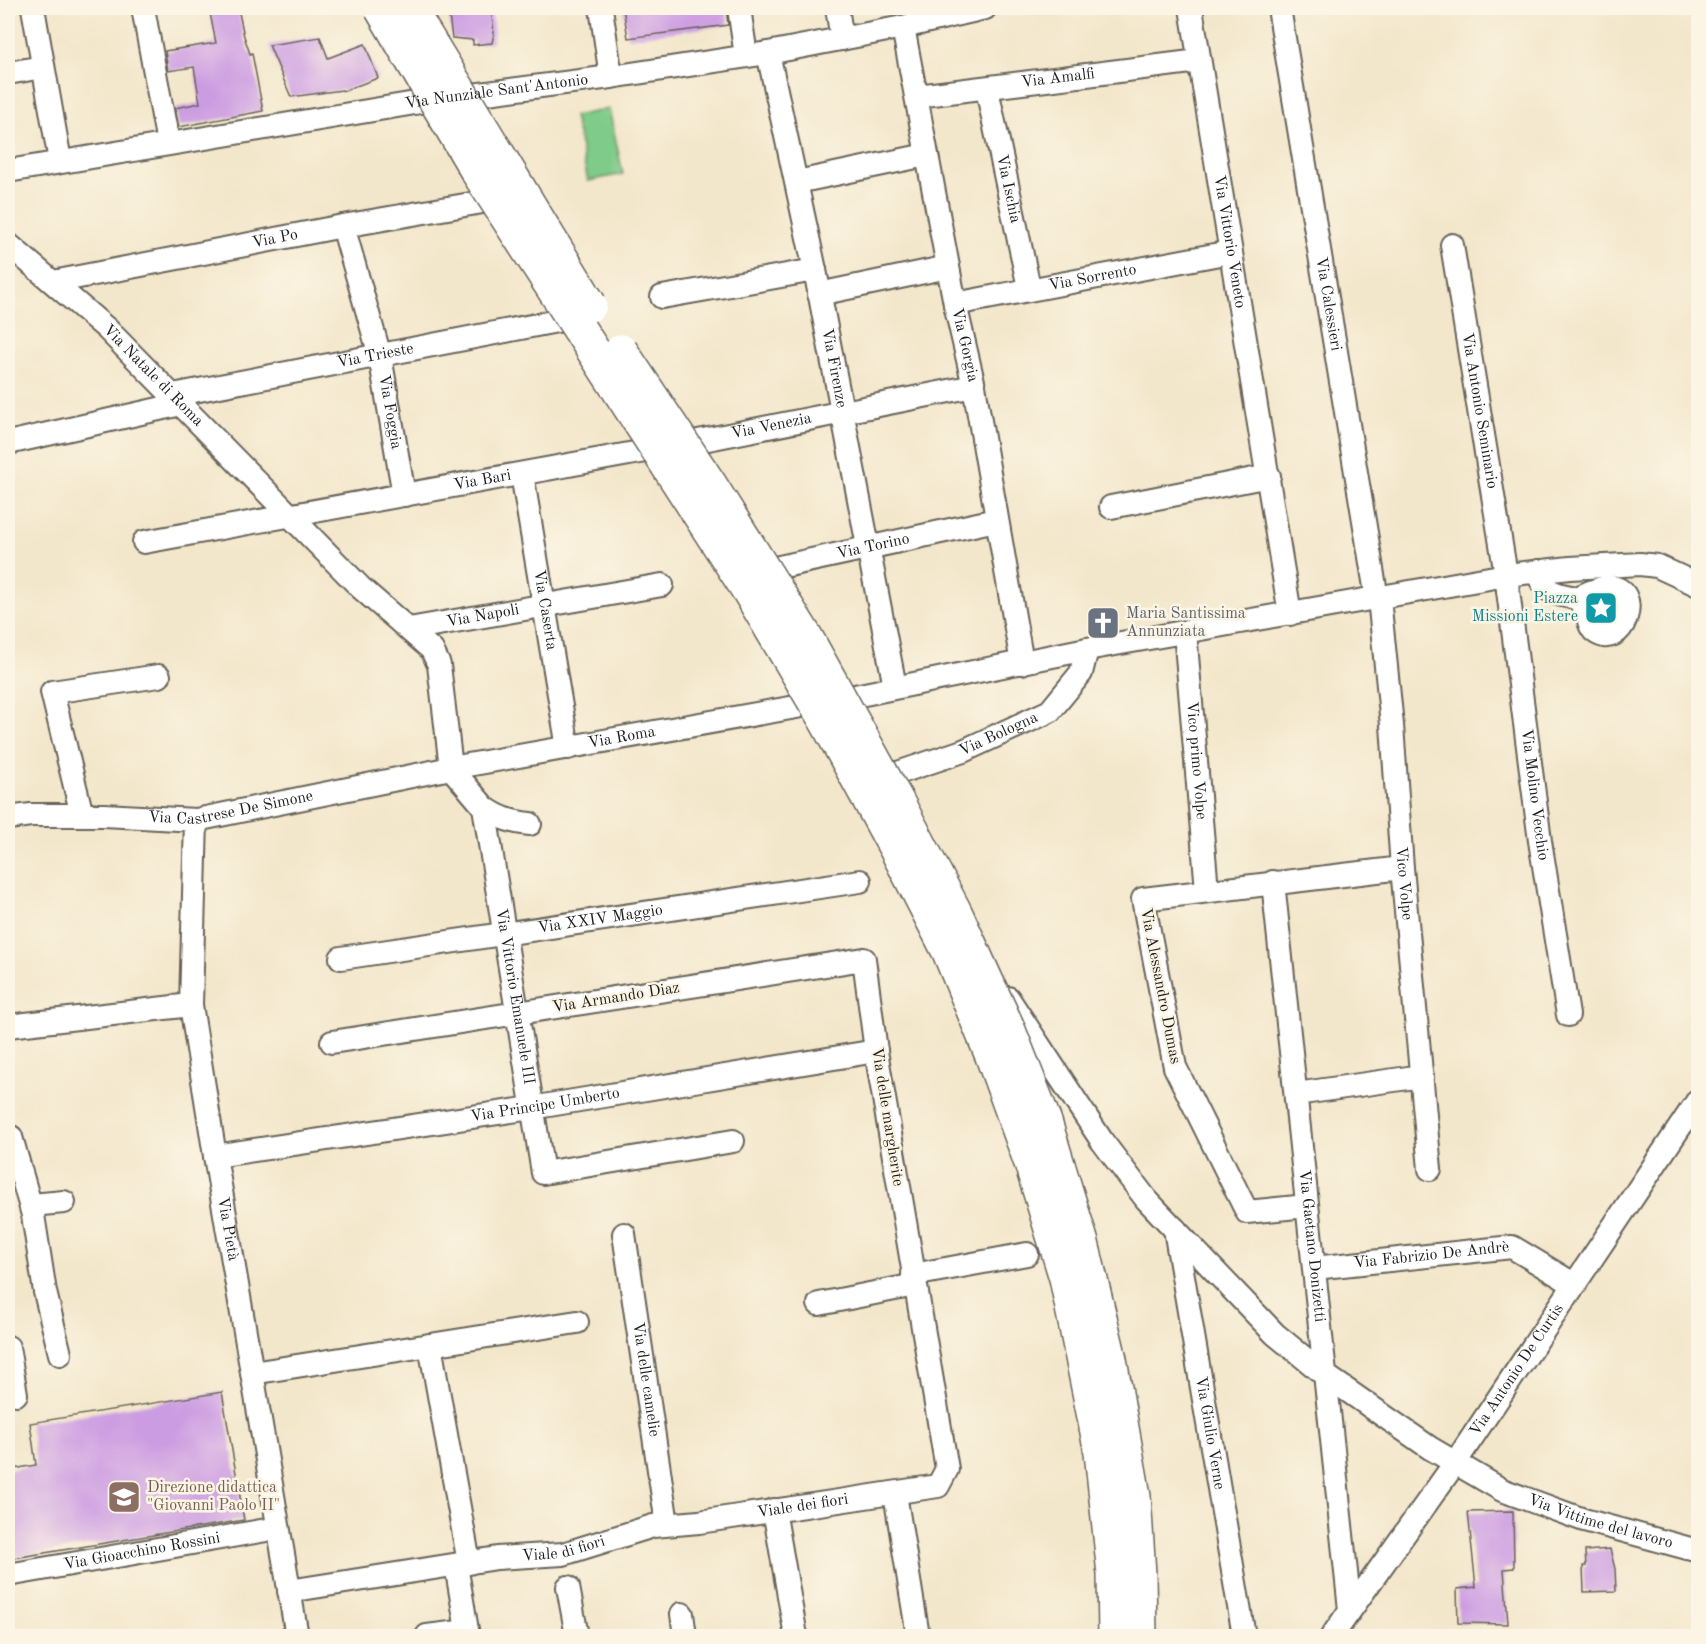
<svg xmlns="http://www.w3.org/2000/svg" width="1706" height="1644" viewBox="0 0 1706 1644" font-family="'Old Standard TT',serif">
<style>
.green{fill:#7fcb89;stroke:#4e7452;stroke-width:1.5}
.building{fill:#cc9ce2}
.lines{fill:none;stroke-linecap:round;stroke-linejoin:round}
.minor-casing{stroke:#676359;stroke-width:26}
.minor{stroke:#fff;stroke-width:22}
.highway-bridge-casing{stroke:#676359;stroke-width:36;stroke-linecap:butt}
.highway-bridge{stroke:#fff;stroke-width:33}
.labels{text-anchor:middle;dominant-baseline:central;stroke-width:5;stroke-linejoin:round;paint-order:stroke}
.street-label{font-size:16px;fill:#1c1c1c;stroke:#fcf5e5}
.culture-label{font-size:16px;fill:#0d838f;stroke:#fcf5e5;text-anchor:end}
.worship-label{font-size:16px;fill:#5b616d;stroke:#fcf5e5;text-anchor:start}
.education-label{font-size:16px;fill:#785e54;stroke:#fcf5e5;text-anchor:start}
</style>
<rect width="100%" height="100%" fill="#fcf5e5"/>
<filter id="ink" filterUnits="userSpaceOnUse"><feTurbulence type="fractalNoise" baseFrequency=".0167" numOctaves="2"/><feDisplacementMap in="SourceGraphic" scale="12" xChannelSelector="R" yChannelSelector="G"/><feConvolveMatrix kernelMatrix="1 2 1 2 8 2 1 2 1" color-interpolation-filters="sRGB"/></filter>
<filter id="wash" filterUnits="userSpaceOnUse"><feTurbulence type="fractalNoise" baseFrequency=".008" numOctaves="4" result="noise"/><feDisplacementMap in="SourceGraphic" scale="24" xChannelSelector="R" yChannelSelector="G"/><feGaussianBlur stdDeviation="1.35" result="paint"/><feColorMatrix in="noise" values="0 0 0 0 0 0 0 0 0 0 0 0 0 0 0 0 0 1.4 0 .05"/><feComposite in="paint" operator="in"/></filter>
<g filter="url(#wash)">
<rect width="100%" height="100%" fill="#f3e7cb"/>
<path class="green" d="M609,109L623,174L588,181L574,116Z"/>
<g id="blocks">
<path class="building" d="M209,8H238L244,36L250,54L252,53L263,111L179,127L175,108L200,103L194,67L168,71L165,51L216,43Z
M448,8H491L494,33L492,43L473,45V40L452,38Z
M623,8H726L728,25L628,38Z
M320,37L328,58L365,44L378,78L343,91L342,90L291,97L269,45Z
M222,1392L244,1520L8,1559V1470L36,1465L30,1423Z
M1513,1511L1514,1568L1504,1569L1508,1624L1458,1623L1457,1589L1476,1587L1468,1512Z
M1610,1549L1615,1569L1616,1591L1584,1592L1583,1566H1586L1585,1551Z"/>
</g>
</g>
<g filter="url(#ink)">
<use href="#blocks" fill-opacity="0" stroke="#676359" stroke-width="1.5"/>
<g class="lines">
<defs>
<g id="minor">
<path d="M33,8L60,161"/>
<path d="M143,8L168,143"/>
<path d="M601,8L611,77"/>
<path d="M739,8L746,56"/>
<path d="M837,8L842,39"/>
<path id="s1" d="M1191,8L1290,614"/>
<path id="s2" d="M1279,8L1377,599L1380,608L1392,725L1402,868L1430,1169"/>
<path id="s3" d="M903,27L955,304L974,386L1022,663"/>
<path id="s4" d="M768,53L815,270L895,687"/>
<path d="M8,73L43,67"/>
<path id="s5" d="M987,89L1029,288"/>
<path id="s6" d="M917,96L1199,61"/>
<path id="s7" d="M8,171L433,100L611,77L768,53L903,27L985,8"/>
<path d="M797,182L926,155"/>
<path id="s8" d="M343,226L380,356L404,495"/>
<path id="s9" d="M8,244L107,329L361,588L432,650L439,665L451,768"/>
<path id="s10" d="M1452,245L1506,575L1540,841L1568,1015"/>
<path id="s11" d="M53,282L343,226L500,199"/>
<path d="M819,294L948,267"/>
<path d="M662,297L815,270"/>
<path id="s12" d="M955,304L1230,252"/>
<path id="s13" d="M173,395L578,317"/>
<path d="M8,443L181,404"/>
<path id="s14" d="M522,474L568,748"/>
<path d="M1111,507L1269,476"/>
<path id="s15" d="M144,542L673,446L974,386"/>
<path d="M1539,571C1541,593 1559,595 1577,598C1580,602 1584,606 1586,610C1589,617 1588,625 1594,631C1622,655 1646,587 1608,587C1597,588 1586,594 1577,598"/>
<path id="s16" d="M752,573L996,520"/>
<path id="s17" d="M409,629L662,585"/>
<path id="s18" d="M1185,632L1207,890"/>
<path id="s19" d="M451,768L484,807L543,1173L733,1141"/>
<path id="s20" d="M877,780L963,751L1050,711L1081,673L1087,649"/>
<path d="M484,807C498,818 512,822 530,824"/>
<path d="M82,815L52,692L159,676"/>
<path id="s21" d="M8,818L31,815H104L196,820L451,768L830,701L1087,649L1506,575L1570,568L1640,564L1657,566L1698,585"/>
<path id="s22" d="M196,820L191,1005L215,1156L297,1636"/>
<path id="s23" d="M1273,882L1350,1610"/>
<path id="s24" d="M341,958L860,881"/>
<path id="s25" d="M1008,998L1102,1141L1146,1199L1275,1334L1325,1375L1430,1448L1502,1490L1584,1520L1698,1551"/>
<path d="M8,1026L191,1005"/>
<path d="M1296,1094L1422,1076"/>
<path d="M8,1138L11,1137L33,1215L45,1292L60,1354"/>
<path id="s26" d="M215,1156L531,1108L876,1051"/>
<path d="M31,1205L64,1202"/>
<path d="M1307,1206L1247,1212L1175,1067L1143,899L1402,868"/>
<path id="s27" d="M1175,1229L1244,1636"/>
<path id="s28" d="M624,1234L667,1524"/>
<path id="s29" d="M1314,1268L1512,1247L1575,1285"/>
<path d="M913,1275L1027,1254"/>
<path d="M819,1304L915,1285"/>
<path d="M430,1345L469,1563"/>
<path d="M8,1347L16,1394"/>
<path d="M252,1373L577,1322"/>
<path d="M896,1500L918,1636"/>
<path d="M774,1510L796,1636"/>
<path d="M456,1565L468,1636"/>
<path id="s30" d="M8,1575L278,1528"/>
<path d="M568,1587L577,1636"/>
<path id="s31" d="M289,1591L497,1558L563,1554L653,1526L699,1522L938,1486L947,1469L876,1051L864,959L332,1042"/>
<path d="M682,1614L685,1636"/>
<path d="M427,1636L467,1631"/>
<path id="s32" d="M1332,1636L1455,1463L1698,1100"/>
</g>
</defs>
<use href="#minor" class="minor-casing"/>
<use href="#minor" class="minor"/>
<defs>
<path id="highway-bridge" d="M381,8L477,171L750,593L826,721L896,849L949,952L992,1056L1031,1163L1066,1278L1101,1452L1114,1574L1115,1636
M409,8L590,305
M621,351L711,486L806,637L897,801L956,914L1008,1028L1045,1122L1082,1243L1110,1359L1134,1496L1139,1574L1140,1636"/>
</defs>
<use href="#highway-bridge" class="highway-bridge-casing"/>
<use href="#highway-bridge" class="highway-bridge"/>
</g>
</g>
<defs>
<symbol id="sight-square" viewBox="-11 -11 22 22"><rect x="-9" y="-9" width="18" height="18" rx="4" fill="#0f9aa8" stroke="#fcf5e5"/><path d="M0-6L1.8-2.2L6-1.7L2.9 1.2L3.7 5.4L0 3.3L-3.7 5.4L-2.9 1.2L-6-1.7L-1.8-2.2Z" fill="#fff"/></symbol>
<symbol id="church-square" viewBox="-11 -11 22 22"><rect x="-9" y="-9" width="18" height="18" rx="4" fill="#6b7280" stroke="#fcf5e5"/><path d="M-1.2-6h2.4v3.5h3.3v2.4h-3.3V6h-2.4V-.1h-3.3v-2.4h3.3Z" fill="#fff"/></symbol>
<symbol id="school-square" viewBox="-11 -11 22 22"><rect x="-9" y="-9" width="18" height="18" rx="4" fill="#8d6e63" stroke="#fcf5e5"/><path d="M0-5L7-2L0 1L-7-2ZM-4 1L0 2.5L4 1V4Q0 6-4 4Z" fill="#fff"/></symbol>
</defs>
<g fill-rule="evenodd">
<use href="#sight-square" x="1582" y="589" width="38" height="38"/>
<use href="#church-square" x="1084" y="604" width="38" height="38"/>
<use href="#school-square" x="105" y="1478" width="38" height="38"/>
</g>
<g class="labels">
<g class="street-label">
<text stroke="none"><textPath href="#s6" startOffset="142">Via Amalfi</textPath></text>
<text stroke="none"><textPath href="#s7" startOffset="495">Via Nunziale Sant'Antonio</textPath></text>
<text stroke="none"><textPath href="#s5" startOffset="102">Via Ischia</textPath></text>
<text stroke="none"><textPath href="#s11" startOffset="226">Via Po</textPath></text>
<text stroke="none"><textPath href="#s1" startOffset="237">Via Vittorio Veneto</textPath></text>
<text stroke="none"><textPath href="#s12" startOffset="140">Via Sorrento</textPath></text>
<text stroke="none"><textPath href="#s2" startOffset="300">Via Calessieri</textPath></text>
<text stroke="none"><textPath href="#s3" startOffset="324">Via Gorgia</textPath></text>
<text stroke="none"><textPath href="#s13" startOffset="206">Via Trieste</textPath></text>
<text stroke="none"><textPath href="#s4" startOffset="322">Via Firenze</textPath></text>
<text stroke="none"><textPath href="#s9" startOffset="196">Via Natale di Roma</textPath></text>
<text stroke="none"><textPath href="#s10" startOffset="168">Via Antonio Seminario</textPath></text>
<text stroke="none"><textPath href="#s8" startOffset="192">Via Foggia</textPath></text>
<text stroke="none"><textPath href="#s15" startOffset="638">Via Venezia</textPath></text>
<text stroke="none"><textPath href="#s15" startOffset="344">Via Bari</textPath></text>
<text stroke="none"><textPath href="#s16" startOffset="124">Via Torino</textPath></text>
<text stroke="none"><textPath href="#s14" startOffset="138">Via Caserta</textPath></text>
<text stroke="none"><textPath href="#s17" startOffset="75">Via Napoli</textPath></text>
<text stroke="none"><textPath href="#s20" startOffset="130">Via Bologna</textPath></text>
<text stroke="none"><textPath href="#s21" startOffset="622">Via Roma</textPath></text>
<text stroke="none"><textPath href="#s18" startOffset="129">Vico primo Volpe</textPath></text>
<text stroke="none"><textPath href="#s10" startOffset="556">Via Molino Vecchio</textPath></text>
<text stroke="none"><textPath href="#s21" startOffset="224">Via Castrese De Simone</textPath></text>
<text stroke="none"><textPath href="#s2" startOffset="885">Vico Volpe</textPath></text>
<text stroke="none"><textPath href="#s24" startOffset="262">Via XXIV Maggio</textPath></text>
<text transform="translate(1160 986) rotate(79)">Via Alessandro Dumas</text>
<text stroke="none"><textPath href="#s19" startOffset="243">Via Vittorio Emanuele III</textPath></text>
<text transform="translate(616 998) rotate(-9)">Via Armando Diaz</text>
<text stroke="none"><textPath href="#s26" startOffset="334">Via Principe Umberto</textPath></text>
<text transform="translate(887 1117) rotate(81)">Via delle margherite</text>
<text stroke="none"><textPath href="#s22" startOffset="412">Via Pietà</textPath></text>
<text stroke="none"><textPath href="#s23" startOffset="366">Via Gaetano Donizetti</textPath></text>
<text stroke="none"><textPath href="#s29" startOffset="118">Via Fabrizio De Andrè</textPath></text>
<text stroke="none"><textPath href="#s32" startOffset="324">Via Antonio De Curtis</textPath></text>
<text stroke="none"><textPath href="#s28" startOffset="147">Via delle camelie</textPath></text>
<text stroke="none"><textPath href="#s27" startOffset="207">Via Giulio Verne</textPath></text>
<text stroke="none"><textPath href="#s31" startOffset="522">Viale dei fiori</textPath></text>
<text stroke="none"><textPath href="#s25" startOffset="810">Via Vittime del lavoro</textPath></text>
<text stroke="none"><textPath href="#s31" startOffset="278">Viale di fiori</textPath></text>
<text stroke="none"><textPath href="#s30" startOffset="136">Via Gioacchino Rossini</textPath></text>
</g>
<g class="culture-label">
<text x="1578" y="599">Piazza<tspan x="1578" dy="18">Missioni Estere</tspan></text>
</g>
<g class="worship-label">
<text x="1126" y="614">Maria Santissima<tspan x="1126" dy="18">Annunziata</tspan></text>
</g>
<g class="education-label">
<text x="147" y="1488">Direzione didattica<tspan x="147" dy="18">"Giovanni Paolo II"</tspan></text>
</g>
</g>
<rect width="1706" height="1644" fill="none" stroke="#fcf5e5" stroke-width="30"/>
</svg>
